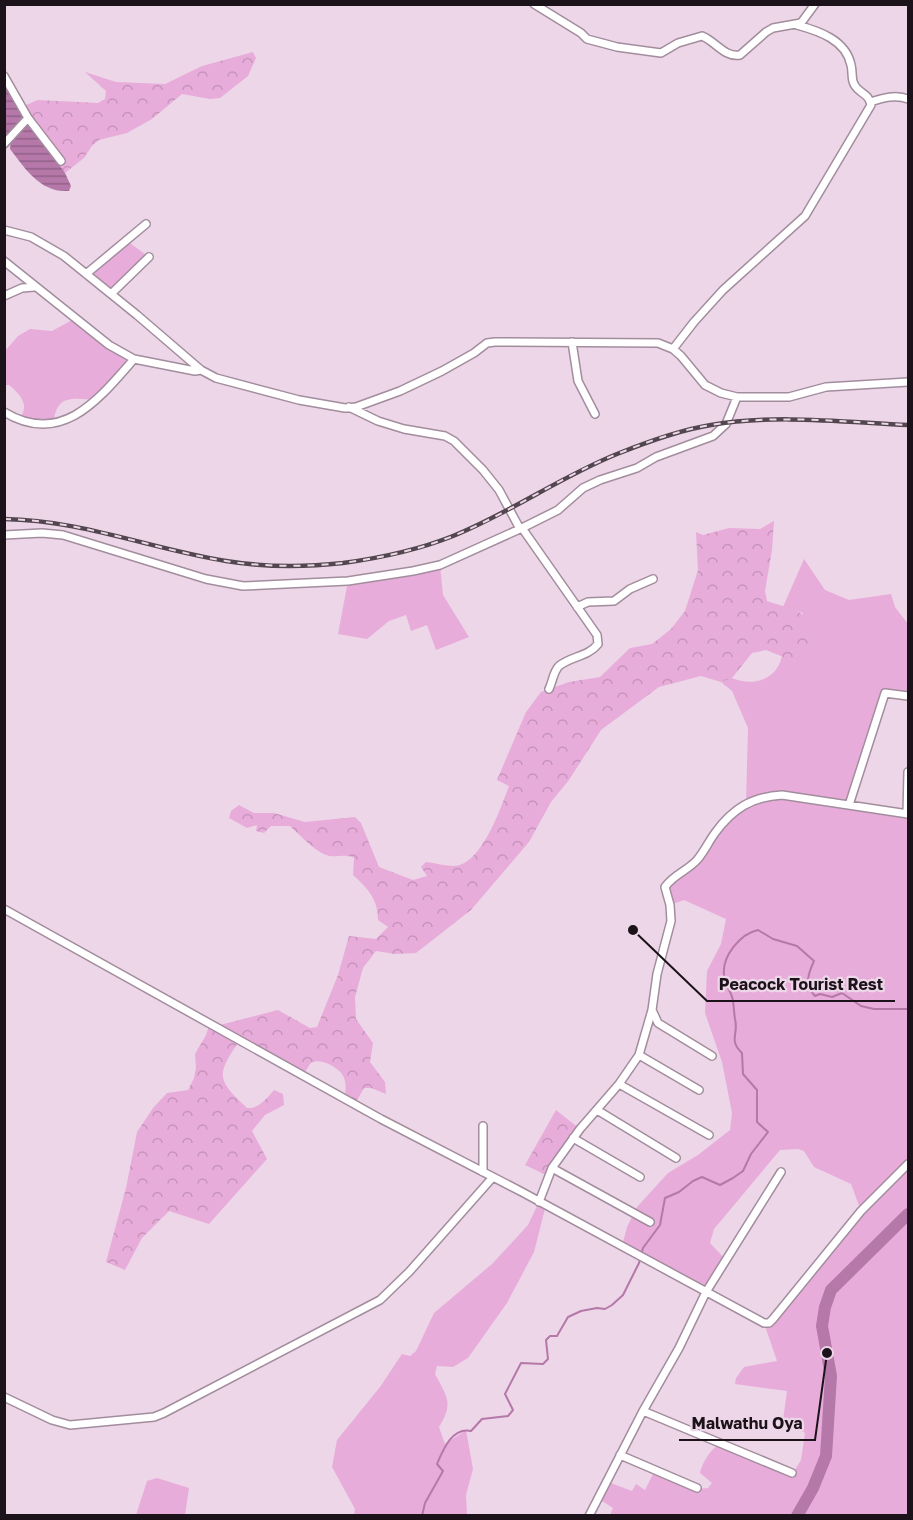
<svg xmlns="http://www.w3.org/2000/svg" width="913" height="1520" viewBox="0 0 913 1520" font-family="'Golos Text',sans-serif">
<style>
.green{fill:#e8acdb}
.forest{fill:url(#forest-crowns)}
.water{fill:url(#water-rules)}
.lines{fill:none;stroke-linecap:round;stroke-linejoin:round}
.stream{stroke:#b578a9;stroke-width:2}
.river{stroke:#b578a9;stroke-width:12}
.minor-casing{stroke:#a28d9d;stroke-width:10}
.minor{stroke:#fff;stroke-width:7}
.rail-casing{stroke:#52464f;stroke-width:4.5}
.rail{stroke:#edd6e8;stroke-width:2;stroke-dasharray:7;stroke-linecap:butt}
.leader{fill:none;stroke:#1b1319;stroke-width:2}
.callout-dot{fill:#1b1319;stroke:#edd6e8;stroke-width:2}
.callout-label{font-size:16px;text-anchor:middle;font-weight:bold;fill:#1b1319;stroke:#edd6e8;stroke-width:4.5;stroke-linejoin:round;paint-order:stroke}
</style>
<defs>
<pattern id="forest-crowns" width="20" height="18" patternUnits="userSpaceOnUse" patternTransform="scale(1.5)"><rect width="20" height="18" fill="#e8acdb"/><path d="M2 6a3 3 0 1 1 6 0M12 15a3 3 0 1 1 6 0" fill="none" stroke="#c693bb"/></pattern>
<pattern id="water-rules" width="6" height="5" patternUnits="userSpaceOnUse" patternTransform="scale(1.5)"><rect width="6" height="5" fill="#b578a9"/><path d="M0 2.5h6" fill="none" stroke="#926189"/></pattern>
</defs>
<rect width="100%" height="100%" fill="#edd6e8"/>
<path class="green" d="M127,241L149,257L111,294L86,274Z
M74,319L134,359L97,400C75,399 56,393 54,422L18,420C31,406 21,395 9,385H5V351L18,336L30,329L52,331Z
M804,559L825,590L849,600L891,594L895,607L908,624V696L885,694L849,805L907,814L908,772V1515H610L613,1508L599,1499L608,1482L632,1491L636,1484L645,1490L655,1470L698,1489L708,1488L712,1483L700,1473C702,1464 710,1449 719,1445L781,1468L795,1470L801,1460L805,1433L783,1420L787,1391L735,1384L736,1378L744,1367L777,1361L764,1323H769L861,1211L851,1184L814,1167L804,1151L798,1149L780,1150L714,1229L710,1243L726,1260L706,1292L622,1246L627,1227L637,1207L668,1173L698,1155L730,1130L732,1113L722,1062L705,1013L707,971L721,944L726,919L684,900L670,905L665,887L689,866L718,829L746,804L748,728L732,691L721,682L732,678C753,687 777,680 782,656L796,662L803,613L783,607Z
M440,565L443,595L469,637L436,650L427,625L411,631L406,615L389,621L367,639L338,634L348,581Z
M539,1202L546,1205L534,1252L507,1303L468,1358L453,1367L437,1366L435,1374C447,1397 454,1403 439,1427L445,1444L466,1430L473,1469L466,1495L467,1515H354L355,1509L332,1467L337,1440L380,1387L402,1354L410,1356L416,1351L434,1313L492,1264L528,1225Z
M157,1478L189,1488L185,1515H136L147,1481Z"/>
<path class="forest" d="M253,52L256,58L248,76L220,98L210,99L182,94L152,119L127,133L99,140L92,146L84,158L65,173L49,146L21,107L38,100L98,103L105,99L106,91L85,72L116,82L165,84L202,66Z
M774,521L772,550L765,591L767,601C799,612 811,609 816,646L796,662L766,650L752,653L732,678L721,682L701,676L659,687L601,730L569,780L551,802L529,842L471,910L416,953L395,954L376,951L363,968L355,997L356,1019L373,1043L370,1062L385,1082L386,1094L371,1088H364L355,1104L344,1099C346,1091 347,1081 342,1074C337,1067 319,1057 311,1063C308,1066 305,1073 303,1076L240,1040C216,1075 216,1079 247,1108C259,1109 266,1099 274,1090L283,1094L284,1105L265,1115L252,1131L267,1159L209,1224L169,1211L142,1238L125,1270L106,1262L126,1188L137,1132L153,1108L167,1093L188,1090L194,1078L196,1068L195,1054L206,1035L210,1023L216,1026L278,1010L310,1028L317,1027L338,975L349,936L376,939L388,927L378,920C378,899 368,889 353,875L354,858C346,854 339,857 330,856C317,854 300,835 290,826H271L264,833L256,831L257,825L247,828L229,818L231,811L239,805L254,813H274L305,822L355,817L361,823L379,867L413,880L427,876L421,867L426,862C435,863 446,866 454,866C482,865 501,807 509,786L497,780L526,712L541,692L569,682L600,677L630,648L652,644L671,629L685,611L698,570L696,532L703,535L729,528L760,529Z
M556,1110L580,1129L548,1176L525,1165Z"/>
<path class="water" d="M4,81L65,173L71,186L69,191C41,193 26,170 10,149L11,139L5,140Z"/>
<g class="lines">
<path class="stream" d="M422,1516L425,1503L443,1471L437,1464C443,1450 452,1427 471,1431L482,1419L508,1416L513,1410L505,1394L521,1363L543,1364L548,1359L546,1340L550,1336H557L568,1317L581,1311L597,1308L605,1309L612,1305L623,1295L639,1263L643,1248L660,1225L665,1198L679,1192L693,1181L702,1177L720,1185L733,1178L743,1171L751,1154L768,1132L757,1122V1090L743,1074L742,1053C728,1040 739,1034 735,1019C734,1013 734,1008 733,1001C732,992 724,984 724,975C722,956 740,934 758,930L773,939L797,946L814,961C808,974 804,985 815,996L820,994L832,997L842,993L861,1006L874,1009H908"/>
<path class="river" d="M797,1516L813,1488L826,1456L831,1376L822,1326L825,1307L831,1290L908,1214"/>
<defs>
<path id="minor" d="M534,4L581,33L587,39L617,47L661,53L678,43L702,36C715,41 725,58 740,55L766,32L773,28L801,23L815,4
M4,76L28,118L61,161
M870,102C883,98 896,94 908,99
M4,144L28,118
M4,230L31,237L64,256L137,315L201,370L216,378L299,400L345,408L356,407L400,391L442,371L474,353L487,343L495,342L658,343L673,349L681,356L705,385L721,393L737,397H789L826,387L908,382
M4,261L109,345L134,359L195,371L201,370
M86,274L146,224
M111,294L149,257
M4,296L22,288L34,287
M572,342L578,381L595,414
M673,349L694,322L723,290L805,216L871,105C869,93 859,94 854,84C851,78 853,72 851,65C846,40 819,31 797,25
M349,407L378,421L404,429L445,436L454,441L483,470L499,490L520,529
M4,412C62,447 99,399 134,359
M522,528L597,635L598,644C588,657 571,656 559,666C553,672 553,681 549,689
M4,535L42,533L63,535L206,579L243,586L348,581L413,571L440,565L522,528L558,510L583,488L600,480L637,468L656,457L713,436L726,424L737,397
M577,607L588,602L614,601L630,589L653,579
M849,805L885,693L908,696
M907,814L908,772
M4,909L381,1119L522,1192L764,1323H769L773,1319L861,1211L908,1164
M652,1010L658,1023L712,1056
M639,1055L699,1090
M619,1084L709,1135
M597,1110L676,1158
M573,1138L640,1177
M552,1168L650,1222
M483,1172V1126
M539,1202L552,1168L580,1129L619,1084L639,1055L652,1010L657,974L671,921L670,905L665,887C673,875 687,871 697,860C704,852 709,841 715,833C733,808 752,797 782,795L908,814
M4,1397L52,1420L70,1425L154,1417L164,1413L380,1300L409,1272L493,1177
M643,1411L792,1473
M620,1455L697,1488
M589,1516L643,1411L679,1348L706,1292L781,1172"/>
</defs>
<use href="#minor" class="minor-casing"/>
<use href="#minor" class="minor"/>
<defs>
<path id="rail" d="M4,519C81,520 151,549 226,561C263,567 306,567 343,563C380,558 418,550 453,536C510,513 560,477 617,454C647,442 679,430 711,425C776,414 843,422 908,425"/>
</defs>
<use href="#rail" class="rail-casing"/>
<use href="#rail" class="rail"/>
</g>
<path class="leader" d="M633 930L707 1001H895M827 1353L815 1440H679"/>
<g class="callout-dot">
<circle cx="633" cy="930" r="6"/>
<circle cx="827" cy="1353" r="6"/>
</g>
<g class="callout-label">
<text x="801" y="990">Peacock Tourist Rest</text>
<text x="747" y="1429">Malwathu Oya</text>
</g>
<rect width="913" height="1520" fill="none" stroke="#1b1319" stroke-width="12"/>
</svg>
